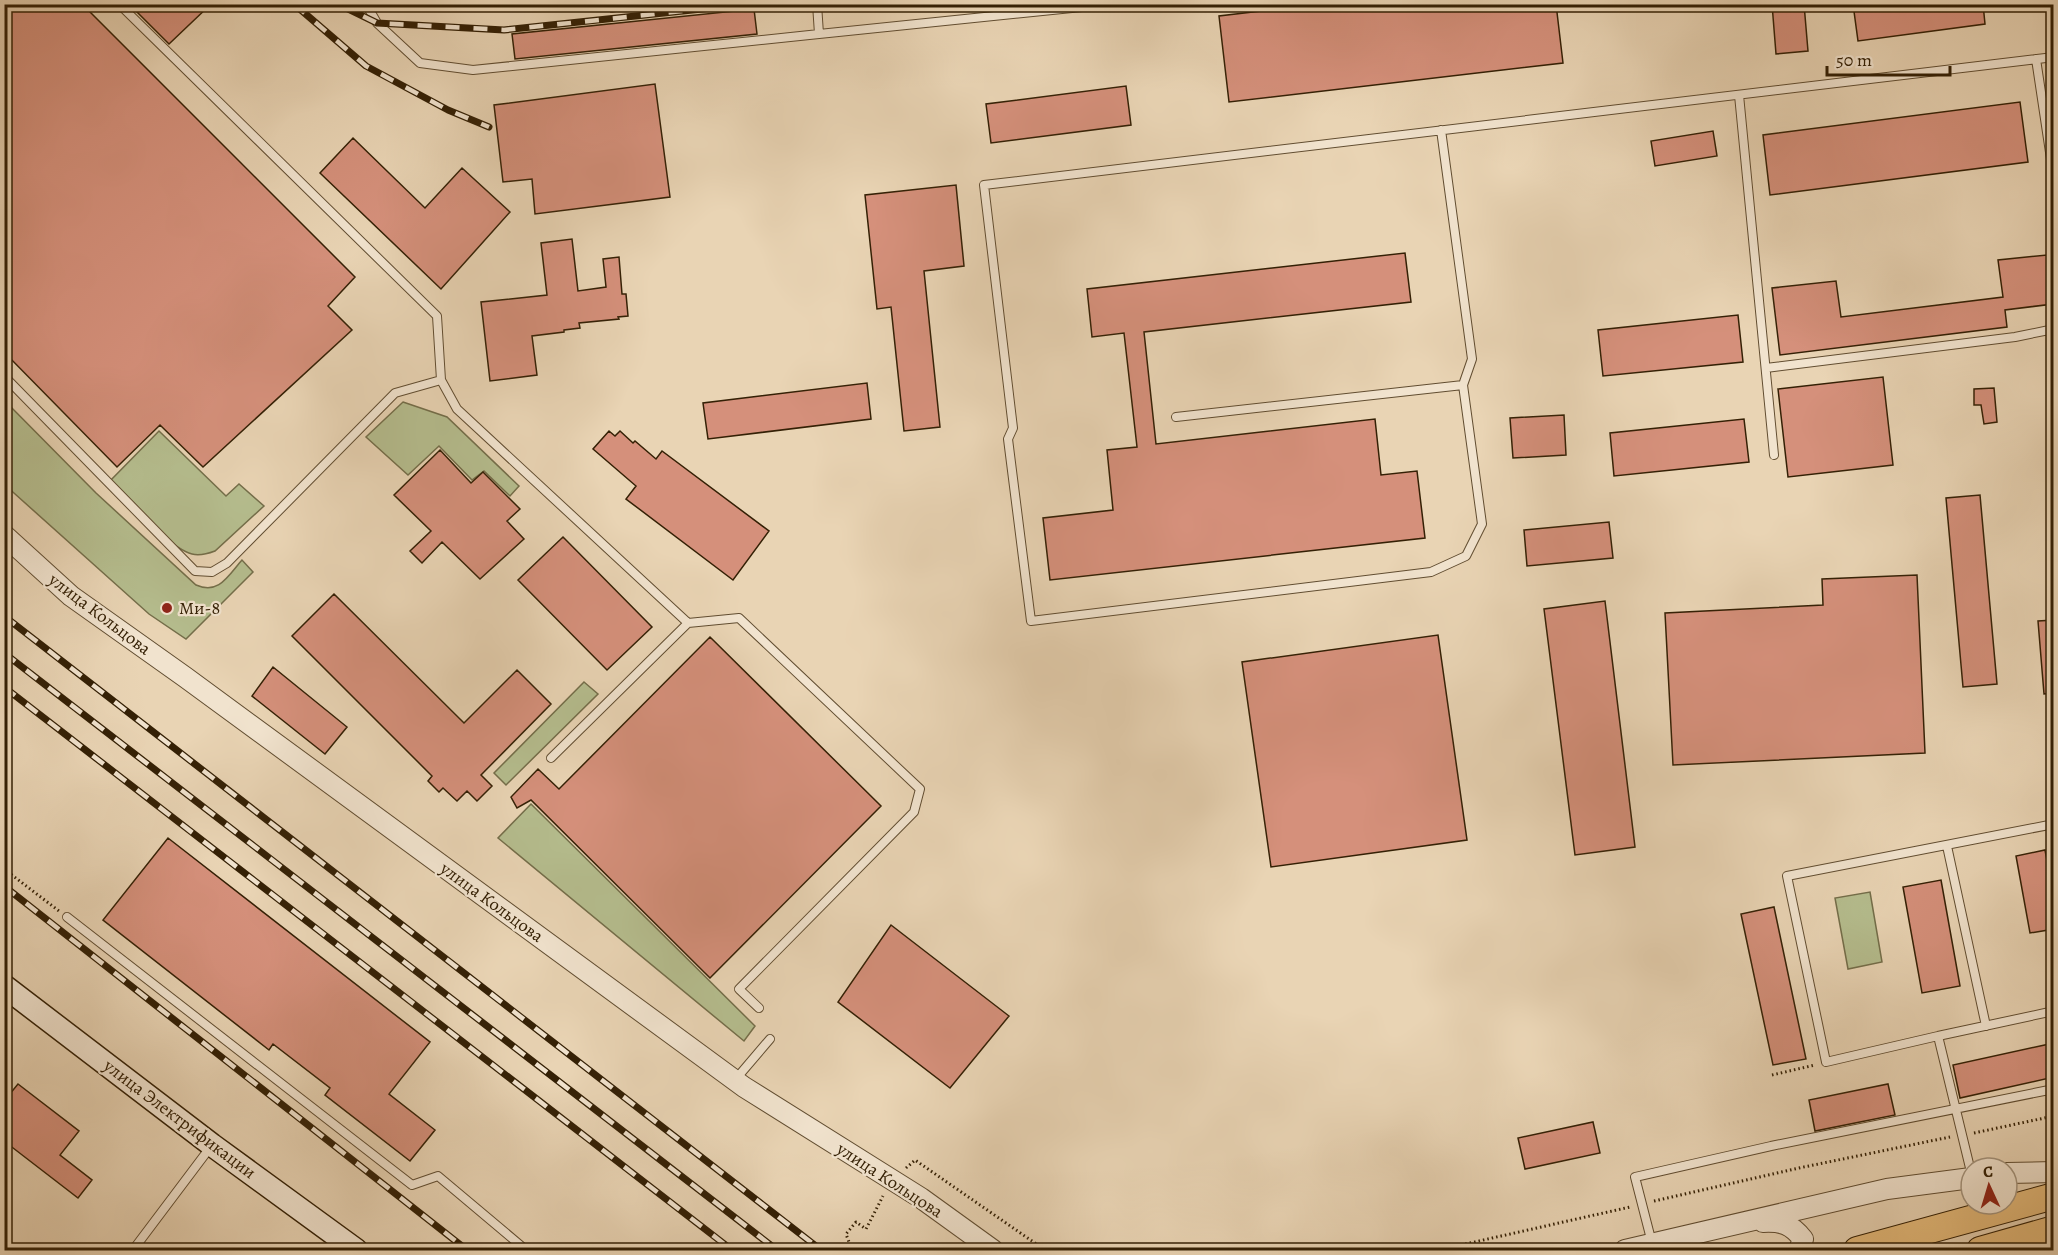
<svg xmlns="http://www.w3.org/2000/svg" width="2058" height="1255" viewBox="0 0 2058 1255" font-family="Alegreya,serif">
<style>
.green{fill:#b5bd8e;stroke:#746e4a;stroke-width:1.5}
.building{fill:#d5907b;stroke:#342005;stroke-width:1.5}
.lines{fill:none;stroke-linecap:round;stroke-linejoin:round}
.service-casing{stroke:#614d31;stroke-width:10}
.tertiary-casing{stroke:#614d31;stroke-width:22}
.secondary-casing{stroke:#342005;stroke-width:25}
.primary-casing{stroke:#342005;stroke-width:28}
.path{stroke:#342005;stroke-width:3;stroke-dasharray:1.5 3;stroke-linecap:butt}
.service{stroke:#f1e3ce;stroke-width:8}
.tertiary{stroke:#f1e3ce;stroke-width:20}
.secondary{stroke:#f1e3ce;stroke-width:22}
.primary{stroke:#e4ba7a;stroke-width:26}
.rail-casing{stroke:#342005;stroke-width:7}
.rail{stroke:#f1e3ce;stroke-width:4.5;stroke-dasharray:14;stroke-linecap:butt}
.poi-dot{fill:#8f2418;stroke:#f1e3ce;stroke-width:2}
.labels{text-anchor:middle;dominant-baseline:central;stroke-width:4.5;stroke-linejoin:round;paint-order:stroke}
.poi-label{font-size:18px;fill:#342005;stroke:#f1e3ce;text-anchor:start}
.street-label{font-size:18px;fill:#342005;stroke:#f1e3ce}
</style>
<rect width="100%" height="100%" fill="#e9d4b4"/>
<filter id="stains"><feTurbulence type="fractalNoise" baseFrequency=".00333" numOctaves="4"/><feColorMatrix values="0 0 0 0 .2 0 0 0 0 .09 0 0 0 0 .02 0 0 0 .5 -.17"/></filter>
<radialGradient id="worn" r=".72"><stop offset=".6" stop-color="#630" stop-opacity="0"/><stop offset="1" stop-color="#630" stop-opacity=".3"/></radialGradient>
<path class="green" d="M5,401L96,493L196,585C219,595 228,576 242,560L253,572L186,639L149,614L5,485Z
M403,402L447,417L519,486L510,496L484,471L472,480L439,446L408,475L366,437Z
M159,431L226,496L239,484L264,506L215,551C207,554 200,556 192,554C168,548 128,500 109,482Z
M584,682L598,694L506,785L494,773Z
M531,804L755,1026L744,1041L498,838Z
M1870,892L1882,962L1848,969L1835,898Z"/>
<path class="building" d="M4,4H82L355,277L328,306L352,330L203,467L160,425L117,467L4,352Z
M129,4H211L169,44Z
M1319,4H1556L1563,63L1229,102L1219,16Z
M1772,4H1804L1808,51L1776,54Z
M1853,4H1983L1985,24L1858,41Z
M754,9L757,34L515,59L512,34Z
M655,84L670,197L535,214L532,179L503,182L494,105Z
M1126,86L1131,125L991,143L986,104Z
M2020,102L2028,162L1770,195L1763,135Z
M1713,131L1717,156L1655,166L1651,141Z
M353,138L425,208L462,168L510,212L441,289L320,173Z
M956,185L964,266L924,271L940,427L904,431L891,307L877,309L865,195Z
M572,239L578,291L606,287L603,259L619,257L622,294H626L628,316L618,317L619,319L579,323L580,328L564,330V332L532,336L537,375L490,381L481,302L547,295L541,243Z
M1405,253L1411,302L1144,332L1156,444L1375,419L1381,475L1417,471L1425,538L1050,580L1043,518L1113,510L1107,450L1137,447L1124,333L1092,337L1087,289Z
M2047,255L2053,304L2005,310L2007,327L1780,355L1772,288L1836,281L1841,317L2003,297L1998,260Z
M1738,315L1743,362L1603,376L1598,330Z
M1883,377L1893,465L1788,477L1778,389Z
M867,383L871,419L708,439L703,403Z
M1994,388L1997,422L1984,424L1981,405H1974V389Z
M1564,415L1566,455L1513,458L1510,418Z
M1744,419L1749,462L1614,476L1610,433Z
M609,431L615,436L620,431L633,443L635,441L656,459L662,451L769,531L733,580L626,499L636,486L593,449Z
M440,450L471,483L483,472L520,509L507,521L524,539L480,579L442,542L422,563L410,551L431,531L394,495Z
M1980,495L1997,684L1963,687L1946,498Z
M1609,522L1613,558L1527,566L1524,530Z
M563,537L652,627L607,670L518,580Z
M1917,575L1925,753L1673,765L1665,613L1823,605L1822,579Z
M334,594L464,723L517,670L551,704L481,775L492,786L477,801L467,791L457,801L443,788L439,792L428,781L432,776L292,636Z
M1605,601L1635,847L1575,855L1544,609Z
M2054,620V693L2044,694L2038,621Z
M1438,635L1467,840L1271,867L1242,662Z
M710,637L881,806L710,978L531,800L517,808L511,797L538,769L559,789Z
M273,667L347,727L325,754L252,696Z
M168,838L430,1042L389,1094L435,1130L410,1161L325,1095L330,1088L273,1044L269,1050L103,920Z
M2045,850L2054,897V929L2030,933L2016,856Z
M1941,880L1960,986L1922,993L1903,887Z
M1774,907L1806,1059L1773,1065L1741,914Z
M891,925L1009,1016L950,1088L838,1002Z
M2054,1043V1077L1960,1098L1953,1065Z
M18,1084L79,1131L60,1155L92,1180L78,1198L4,1141V1101Z
M1888,1084L1895,1115L1815,1131L1809,1100Z
M1593,1122L1600,1153L1525,1169L1518,1138Z"/>
<g class="lines">
<defs>
<path id="service" d="M119,4L437,316L441,380L457,409L688,623L739,618L920,789L914,812L739,989L759,1008
M366,4L377,23L420,63L473,70L819,34
M817,4L819,34L1111,4
M2036,59L2054,179
M1739,95L1774,455
M1441,130L1472,359L1463,385
M1766,368L2015,337L2054,329
M4,376L195,571L212,572L227,563L395,393L441,380
M1176,417L1463,385L1482,524L1466,556L1431,572L1031,621L1008,439L1013,428L984,185L2054,57
M551,758L688,623
M1947,846L1986,1026
M67,917L412,1185L438,1176L526,1250
M1938,1036L1826,1062L1787,876L2054,824
M735,1080L770,1039
M1971,1172L1938,1036L2054,1011
M1652,1243L1635,1177L1771,1146L2054,1089
M133,1250L212,1145"/>
<path id="tertiary" d="M4,535L71,596L185,677L744,1087L921,1198L993,1250
M2007,1173L2054,1172
M1763,1222C1782,1221 1791,1224 1803,1239L1799,1250
M1625,1250L1887,1189L1971,1178"/>
<path id="secondary" d="M4,986L212,1145L356,1250"/>
<path id="primary" d="M1857,1250L2054,1196
M1980,1250L2054,1229"/>
</defs>
<use href="#service" class="service-casing"/>
<use href="#tertiary" class="tertiary-casing"/>
<use href="#secondary" class="secondary-casing"/>
<use href="#primary" class="primary-casing"/>
<path class="path" d="M4,869L59,911
M1772,1075L1815,1065
M1974,1133L2054,1116
M906,1168L915,1160L1045,1250
M1654,1201L1799,1168L1950,1137
M852,1250L846,1234L856,1222L866,1229L883,1196
M1439,1250L1630,1207"/>
<use href="#service" class="service"/>
<use href="#tertiary" class="tertiary"/>
<use href="#secondary" class="secondary"/>
<use href="#primary" class="primary"/>
<defs>
<path id="rail" d="M294,4L366,66L448,110L489,127
M338,4L377,23L504,30L749,4
M612,9L654,4
M4,616L821,1250
M4,653L777,1250
M4,687L732,1250
M4,886L467,1250"/>
</defs>
<use href="#rail" class="rail-casing"/>
<use href="#rail" class="rail"/>
</g>
<circle class="poi-dot" cx="167" cy="608" r="6"/>
<g class="labels">
<g class="poi-label">
<text x="179" y="608">Ми-8</text>
</g>
<g class="street-label">
<text transform="translate(100 614) rotate(37)">улица Кольцова</text>
<text transform="translate(492 902) rotate(36)">улица Кольцова</text>
<text transform="translate(180 1119) rotate(37)">улица Электрификации</text>
<text transform="translate(890 1180) rotate(33)">улица Кольцова</text>
</g>
</g>
<rect width="2058" height="1255" fill="none" stroke="#e9d4b4" stroke-width="24"/>
<rect x="6" y="6" width="2046" height="1243" fill="none" stroke="#342005" stroke-width="3"/>
<rect x="12" y="12" width="2034" height="1231" fill="none" stroke="#342005" stroke-width="1.5"/>
<g transform="translate(1989 1186) rotate(356)"><circle r="28" fill="#f1e3ce" stroke="#a5957e" stroke-width="1.5"/>
<path d="M0-4.5L10 22L0 15L-10 22Z" fill="#8f2418"/>
<text y="-9" font-size="16" font-weight="bold" text-anchor="middle" fill="#342005">С</text>
</g>
<path d="M1827 66v9h123v-9" fill="none" stroke="#342005" stroke-width="3"/>
<text x="1836" y="66" font-size="18" fill="#342005" stroke="#f1e3ce" stroke-width="4.5" paint-order="stroke">50 m</text>
<rect width="100%" height="100%" filter="url(#stains)"/>
<rect width="100%" height="100%" fill="url(#worn)"/>
</svg>
